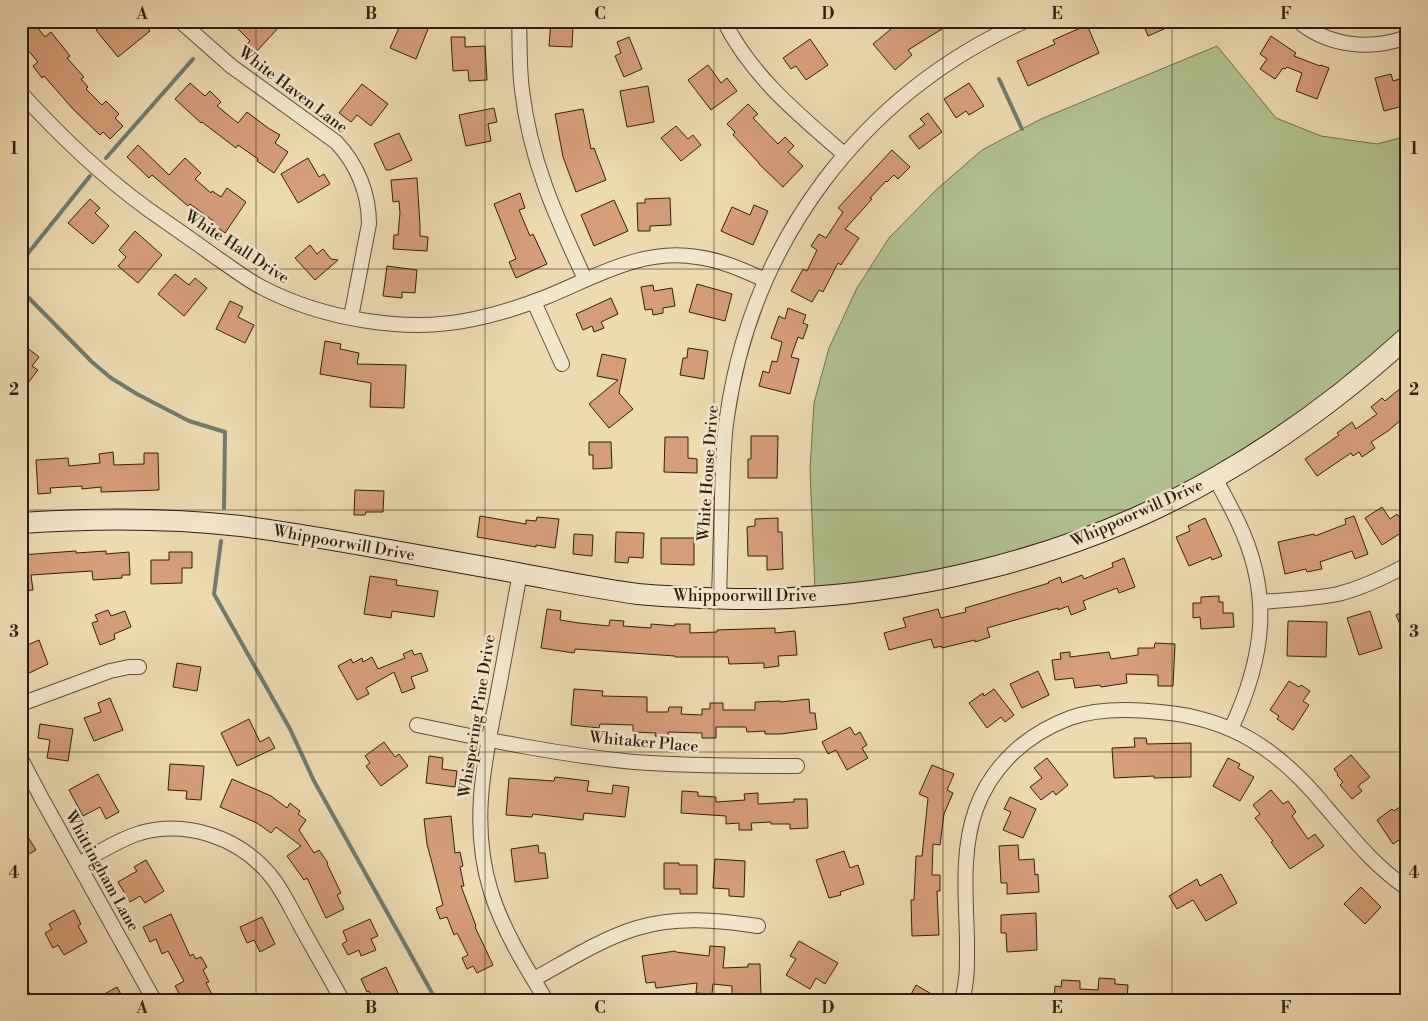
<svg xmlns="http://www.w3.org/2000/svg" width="1428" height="1021" viewBox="0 0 1428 1021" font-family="'Libre Bodoni',serif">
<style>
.green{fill:#b2c190;stroke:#707050}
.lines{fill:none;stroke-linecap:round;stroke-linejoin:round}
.stream{stroke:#6e7c6f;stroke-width:4}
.building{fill:#d49e79;stroke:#2d1e0f}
.street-casing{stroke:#5d4d37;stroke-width:16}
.secondary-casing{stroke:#2d1e0f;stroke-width:22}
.street{stroke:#f3e7cb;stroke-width:14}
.secondary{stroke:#f3e7cb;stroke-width:20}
.grid{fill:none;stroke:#2d1e0f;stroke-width:1;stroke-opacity:0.55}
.labels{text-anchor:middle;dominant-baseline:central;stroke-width:5;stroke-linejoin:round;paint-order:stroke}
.street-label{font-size:16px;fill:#2d1e0f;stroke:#f3e7cb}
.neatline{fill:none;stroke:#2d1e0f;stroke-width:2}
.grid-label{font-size:16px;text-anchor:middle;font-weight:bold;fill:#2d1e0f}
</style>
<rect width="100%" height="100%" fill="#eddaaf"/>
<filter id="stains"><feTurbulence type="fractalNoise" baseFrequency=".004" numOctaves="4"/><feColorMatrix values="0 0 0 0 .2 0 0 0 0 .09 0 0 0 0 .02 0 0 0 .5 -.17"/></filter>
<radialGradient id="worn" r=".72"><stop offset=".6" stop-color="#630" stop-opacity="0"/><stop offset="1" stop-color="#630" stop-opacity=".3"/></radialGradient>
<path class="green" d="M1217,46L1276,118L1321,136L1377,144L1407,136V326L1393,339L1304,413L1202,476L1142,505L1077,532L1006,555L955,568L815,591L810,470L814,403L829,348L857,288L889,238L936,190L982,150L1041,119Z"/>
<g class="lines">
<path class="stream" d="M964,21L966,26
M999,79L1022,129
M106,158L193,59
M21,262L90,176
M21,290L92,362L111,378L137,394L189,421L225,432L224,508
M221,541L214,594L290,729L314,781L436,1000"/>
</g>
<path class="building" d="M21,21H32L45,37L51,32L70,56L67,58L84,77L81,79L88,87L86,89L102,105L106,101L119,114L115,118L123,126L110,139L103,132L100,135L73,109L44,76L42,78L33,66L38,62L21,42Z
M107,21H126L131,27L138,21H141L150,31L118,57L96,30Z
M230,21H273L279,27L256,52L247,44L250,41Z
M402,21H420L418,25L428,29L416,59L390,48Z
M551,21H572L571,25L573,26L572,47L549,46Z
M903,21H955L908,50L912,55L895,70L873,44L891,29Z
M1142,21H1182L1148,36Z
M1087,25L1099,53L1028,86L1017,61L1055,44L1053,40Z
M1271,36L1296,53L1294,56L1320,66L1321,65L1329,68L1317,99L1296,91L1302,73L1287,67L1285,69L1283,68L1275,79L1260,69L1267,59L1260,54Z
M451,37H465V47L485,46L487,80L469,81L468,70L453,71Z
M629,37L642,69L624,77L615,56L621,53L617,42Z
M810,39L828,65L806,80L796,66L791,69L783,58Z
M708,65L721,83L727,78L737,91L711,110L688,80Z
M1391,74L1393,81L1407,77V105L1384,111L1375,78Z
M190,83L205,96L210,91L221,102L217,106L238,123L247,112L268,128L280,135L275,143L288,152L274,173L257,161L258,159L238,145L236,148L202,122L201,123L175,99Z
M969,83L984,106L969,115L966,111L956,118L944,99Z
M362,84L388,104L371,126L357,115L351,122L339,113Z
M648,86L654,122L627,127L620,91Z
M748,104L758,114L753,118L778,144L785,137L794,146L788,152L803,166L783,187L759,164V163L733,135L735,132L727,124Z
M494,108L497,122L488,124L491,141L466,146L459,115Z
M583,109L591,149L594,148L606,180L576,192L563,157L555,114Z
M928,113L942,132L919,149L909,136L925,124L920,119Z
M676,126L688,139L693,135L701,145L681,161L661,138Z
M399,133L412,160L390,170H386L374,144Z
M138,145L169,175L185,158L201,173L195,179L211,193L212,191L221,197L227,188L246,202L225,233L213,224L215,222L190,204L188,206L152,175L149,178L127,157Z
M892,150L910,167L898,179L894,175L887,182L886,181L870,198L872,199L845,229L859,238L841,265L838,263L823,292L819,290L812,302L791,291L803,269L807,271L817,250L811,246L819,234L826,238L843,212L838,208Z
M308,158L319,177L324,174L330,184L298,203L281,174Z
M417,178L420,226V236L428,237L427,251L393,249L394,235H398L400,213L399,201L393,202L391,180Z
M520,193L525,208L519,210L530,236L533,234L547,264L516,278L509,262L516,259L494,204Z
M670,198L671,225L650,226V231H638L637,203H645V199Z
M90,199L100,208L95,213L109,226L93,244L68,223Z
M614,200L628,231L594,246L581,215Z
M754,205L768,211L753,245L721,231L732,207L750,215Z
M135,231L162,255L138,283L118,266L126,257L119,250Z
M310,245L317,254L323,249L331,259L338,260L315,280L295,258Z
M387,266L417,270L415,293L402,292V298L383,296Z
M175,274L189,285L195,278L207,288L184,316L158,294Z
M697,284L732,294L725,321L689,312Z
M653,285L654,291L672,288L675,306L663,308V313L653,315L652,309L645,310L641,287Z
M611,298L618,314L601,322L604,328L594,332L592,326L583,330L576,314Z
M230,301L243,307L238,317L254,325L245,343L216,329Z
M788,308L806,315L803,323L808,325L803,339L798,337L791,357L799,359L790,394L759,386L763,371L769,373L772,361L777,362L782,342L771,338L779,316L785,319Z
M325,341L341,344L340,349L359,353L357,364L406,365L404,408L370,407L371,383L320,374Z
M21,343L39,357L32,366L38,370L21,392Z
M688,348L708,351L704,379L680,375L683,358H687Z
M602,354L626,359L619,393L633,409L609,428L589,404L618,380L597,376Z
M1407,383V415L1388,431L1371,442L1375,448L1362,457L1359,452L1353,456L1351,453L1317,476L1305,459L1339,435L1337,433L1352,422L1356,429L1377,414L1371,407L1382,398L1385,401Z
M751,436H778L777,478H748V459H751Z
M665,437H688V458L697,459V473L664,472Z
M589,442H611L612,468L593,469V455H589Z
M113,452L114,465L144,464V453H158L159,490L101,492V487L82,489V486L50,488L51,493L38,494L36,460L68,458L69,466L100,463L99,454Z
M355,490L384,491L383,512H366L365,515H354Z
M1382,507L1390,519L1397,514L1407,529L1382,545L1365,518Z
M480,516L526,524V520L536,521L537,517L559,519L555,548L536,545V547L477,537Z
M1354,516L1368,554L1355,559L1352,551L1320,562L1322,569L1307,572L1306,569L1285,574L1278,542L1314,534L1315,536L1346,524L1345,519Z
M778,518V532H782L783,569L767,570V556H748L747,527L755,526V519Z
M1205,518L1222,556L1212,560L1211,557L1189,566L1176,537L1190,531L1188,526Z
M616,532L644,533L643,558L629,557L628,563L615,562Z
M574,534L593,535L592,556L573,554Z
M661,538H694V565L661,564Z
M76,551V553L106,551V554L129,552L130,575H122V578L93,580L92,571L31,575L33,590L21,591V555Z
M169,552H192V568H182V583L151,584V560H169Z
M1124,558L1135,587L1119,593L1117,588L1083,601L1086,609L1071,615L1068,606L1058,610V608L987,628L990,637L975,642V640L942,648L941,646L934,648L931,639L889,650L884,633L906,627L903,618L938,609L941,618L966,612L965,608L1049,583L1048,582L1060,577L1062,583L1082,575L1084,579L1113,567L1112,563Z
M370,576L397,580L396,585L438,591L434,617L392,611L391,618L364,614Z
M1219,596V602H1223V613H1233L1234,627L1201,629L1200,617L1193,618V603H1201V597Z
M547,609L561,611L560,620L579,623L609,626L610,620L624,621L623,626L651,628V624L675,626V624H690V633L717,632V630L775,628V633L795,631L797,655L778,656L779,666L764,668V663L729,664L728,657H675V656L575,649L574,653L541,648Z
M108,610L111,616L125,611L131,627L114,634L115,639L100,645L92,623L98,621L95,615Z
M1407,610V640L1396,615Z
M1370,611L1382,648L1359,655L1347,618Z
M1288,621L1327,622L1326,657L1287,656Z
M39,640L48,664L25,675L24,672L21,673V648Z
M1155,643L1175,644L1173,686H1158V675L1126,674L1127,683L1101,687L1100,685L1075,688L1073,678L1055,680L1052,660L1061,659L1060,653L1070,652V657L1109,652L1111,659L1138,655V648H1154Z
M412,650L414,655L421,653L428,671L411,677L415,688L402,693L394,672L366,688L369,694L357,700L338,666L351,659L353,663L362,658L363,662L372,657L378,669L405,658L403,654Z
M177,663L201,667L197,691L173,687Z
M1038,671L1049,695L1022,708L1010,684Z
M1289,681L1299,687L1301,685L1310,691L1303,701L1309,705L1293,730L1277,719L1279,716L1270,710Z
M574,689L603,691L602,696L647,697V712H668L669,707H682L681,714L702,715V709H710V703H723V710H755V702L780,701V702L809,699L810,713H815L817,729L781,734H765V731L747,732L746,727H716V738H702V733L668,732V737L655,736L656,733L633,732V725L600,724L599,728L571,725Z
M994,689L1014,715L1005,722L1001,717L987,728L969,703L983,693L984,696Z
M110,698L123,730L94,741L84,718L101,712L98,703Z
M249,719L260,742L269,737L275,748L237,766L221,733Z
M40,724L73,729L68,761L47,758L50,740L38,738Z
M850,727L855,735L860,732L867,745L862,748L868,758L847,770L836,750L828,754L822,742Z
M1134,738H1146L1147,744L1191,743V777L1154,778V776L1114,778L1112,748L1135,747Z
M384,742L395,757L399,754L408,766L381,786L366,766L370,763L365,756Z
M1351,755L1370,777L1358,786L1362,791L1352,799L1340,785L1343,782L1337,775L1338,774L1334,769Z
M429,756L443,758L442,769L457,771L455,787L426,783Z
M1047,758L1068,785L1056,795L1053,791L1041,800L1030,787L1042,778L1034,768Z
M1228,758L1240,764L1238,768L1254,777L1240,801L1213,786Z
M170,764L204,766L201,800L186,799L187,791L168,790Z
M932,765L954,774L947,790L953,793L944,814L940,845L933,844L932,875H940V891H937L939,935L912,936L911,900H914L916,856H922L928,798L919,794Z
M98,774L119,812L106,819L100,807L83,816L69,790Z
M555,777L589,781L587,791L612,794L613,785L629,787L625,817L584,813L583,820L533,814L532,817L506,815L509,778L554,781Z
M232,779L271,796L287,808L290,803L300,811L298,814L306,820L299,830L314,853L319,850L328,863L327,864L341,893L337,895L344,909L326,918L307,878L304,880L287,856L301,846L276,827L271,833L257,823L220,807Z
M1271,790L1283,804L1288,801L1296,812L1292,816L1308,839L1315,834L1324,846L1290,869L1271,842L1273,841L1255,818L1260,814L1253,805Z
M682,791L698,792V796L716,797V802L745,800L744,794L758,793V804L794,802V799H807L808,828L790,829V824H771V822L751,823L752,830H739V823L726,824V816L681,813Z
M1010,797L1036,809L1023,838L1003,830L1011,812L1004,809Z
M1407,802V835L1393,844L1377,820L1392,809L1394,811Z
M451,816L455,853L460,852L463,866L460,867L464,886H461L476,926L475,927L493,965L477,973L473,966L467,969L462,958L468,955L457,933L454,935L447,917L440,919L436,908L443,905L427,844L424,819Z
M21,826L36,850L21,859Z
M538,845L539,853H545L548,878L515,882L511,849Z
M1018,845L1019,860L1034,859L1035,875L1038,874L1039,892L1007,894V883H1001L999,846Z
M844,851L850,868L858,865L864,884L840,892L841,895L829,898L816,860Z
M715,859L745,861L744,897L729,896V889L713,888Z
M146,860L164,891L145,903L140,896L130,902L118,882L137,871L134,867Z
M664,863H679V865H697V894H680V889H664Z
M1221,874L1237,903L1206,921L1193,900L1177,909L1169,896L1197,879L1200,886Z
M1361,887L1381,907L1365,924L1344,904Z
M74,910L81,924L78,926L87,942L64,955L58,945L53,948L45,933L52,929L49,924Z
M1036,913L1037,950L1007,952L1006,933H1001V915Z
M171,914L190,956L193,954L196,959L201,957L207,967L203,970L209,982L206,983L215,1000H183L175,986L184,981L168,951L162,954L156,939L150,942L143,927Z
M262,917L275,944L260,952L254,940L247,943L240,927Z
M370,919L378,936L371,939L376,950L361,956L359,950L348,955L342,944L347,941L343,931Z
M799,941L838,963L825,984L816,978L810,989L786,975L796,959L790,956Z
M710,946L725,947L723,968L748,967V964H760L761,997L732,998V986L713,984L712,994L696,993L697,983L656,988L655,982L646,983L642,956L675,951L676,952L709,956Z
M386,967L399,995L389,1000H373L369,991L367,992L361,979Z
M21,976L33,1000H21Z
M1099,978L1115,979V984L1128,985L1127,1000H1054L1055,986L1061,987L1062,980L1080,981V989L1098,990Z
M916,985L942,1000H908Z
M117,987L124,1000H94Z"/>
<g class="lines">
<defs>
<path id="street" d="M180,21L231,66L336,142C357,164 369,193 369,224L351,317
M519,21C520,44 519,68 522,90C530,160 556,217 585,279
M724,21C751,76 799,115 844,154
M1298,21C1328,46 1370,51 1407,37
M21,93C60,136 102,176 149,210C172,226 195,242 217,258C232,268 246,279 261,287C322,319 407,334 474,319C499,314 523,306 546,297C595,277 642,248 697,257C721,260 743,270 765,280
M534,302L562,364
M1215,478C1223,493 1231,507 1238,522C1273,595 1264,658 1231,729
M520,573C512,615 505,656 497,697C484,763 470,825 491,892C503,930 525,966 546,1000
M719,598C720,564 721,530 722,496C723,470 723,443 727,417C752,241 862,94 1025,21
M1260,602C1286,600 1312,599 1338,594C1362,588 1385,577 1407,565
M21,704L110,671L129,667H139
M417,725C488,740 561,755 634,762C688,766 743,766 797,766
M21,759L42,799L154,1000
M79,864C98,853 118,840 140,833C186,820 239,837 270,875C282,889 290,907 299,923C313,949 328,974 342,1000
M534,979C567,961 601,939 637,928C677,916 717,920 758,926
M962,1000C968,980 967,961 967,940C966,896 961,851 976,809C992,765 1027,734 1070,718C1098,708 1131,709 1160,712C1232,718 1280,751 1325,806C1351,836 1373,865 1407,888"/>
<path id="secondary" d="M21,523C92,518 170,518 241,526C287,532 333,540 378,548C427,557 475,565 523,574C561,581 600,589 638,594C670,597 702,598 734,599C898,601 1075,559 1218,476C1286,437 1349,390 1407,337"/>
</defs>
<use href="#street" class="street-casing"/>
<use href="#secondary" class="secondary-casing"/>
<use href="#street" class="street"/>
<use href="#secondary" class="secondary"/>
</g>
<path class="grid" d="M256,21V1000M485,21V1000M714,21V1000M943,21V1000M1172,21V1000M21,269H1407M21,510H1407M21,752H1407"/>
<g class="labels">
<g class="street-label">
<text transform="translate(293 90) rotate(37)">White Haven Lane</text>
<text transform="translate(237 247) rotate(33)">White Hall Drive</text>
<text transform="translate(708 473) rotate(-86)">White House Drive</text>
<text transform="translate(1137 513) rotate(-24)">Whippoorwill Drive</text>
<text transform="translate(344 543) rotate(10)">Whippoorwill Drive</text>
<text x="745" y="596">Whippoorwill Drive</text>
<text transform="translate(477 716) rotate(-81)">Whispering Pine Drive</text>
<text transform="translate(644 742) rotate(5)">Whitaker Place</text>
<text transform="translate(102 871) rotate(61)">Whittingham Lane</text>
</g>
</g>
<rect width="1428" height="1021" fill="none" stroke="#eddaaf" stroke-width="55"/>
<rect x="28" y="28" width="1372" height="966" class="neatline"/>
<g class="grid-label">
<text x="142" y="19">A</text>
<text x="371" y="19">B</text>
<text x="600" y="19">C</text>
<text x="828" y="19">D</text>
<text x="1057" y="19">E</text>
<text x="1286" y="19">F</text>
<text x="14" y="154">1</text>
<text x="1414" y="154">1</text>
<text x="14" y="395">2</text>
<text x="1414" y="395">2</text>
<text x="14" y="637">3</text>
<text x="1414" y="637">3</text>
<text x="14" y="878">4</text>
<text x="1414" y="878">4</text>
<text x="142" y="1013">A</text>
<text x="371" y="1013">B</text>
<text x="600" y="1013">C</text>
<text x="828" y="1013">D</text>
<text x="1057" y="1013">E</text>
<text x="1286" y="1013">F</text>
</g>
<rect width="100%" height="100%" filter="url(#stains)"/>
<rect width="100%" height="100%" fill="url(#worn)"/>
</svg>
